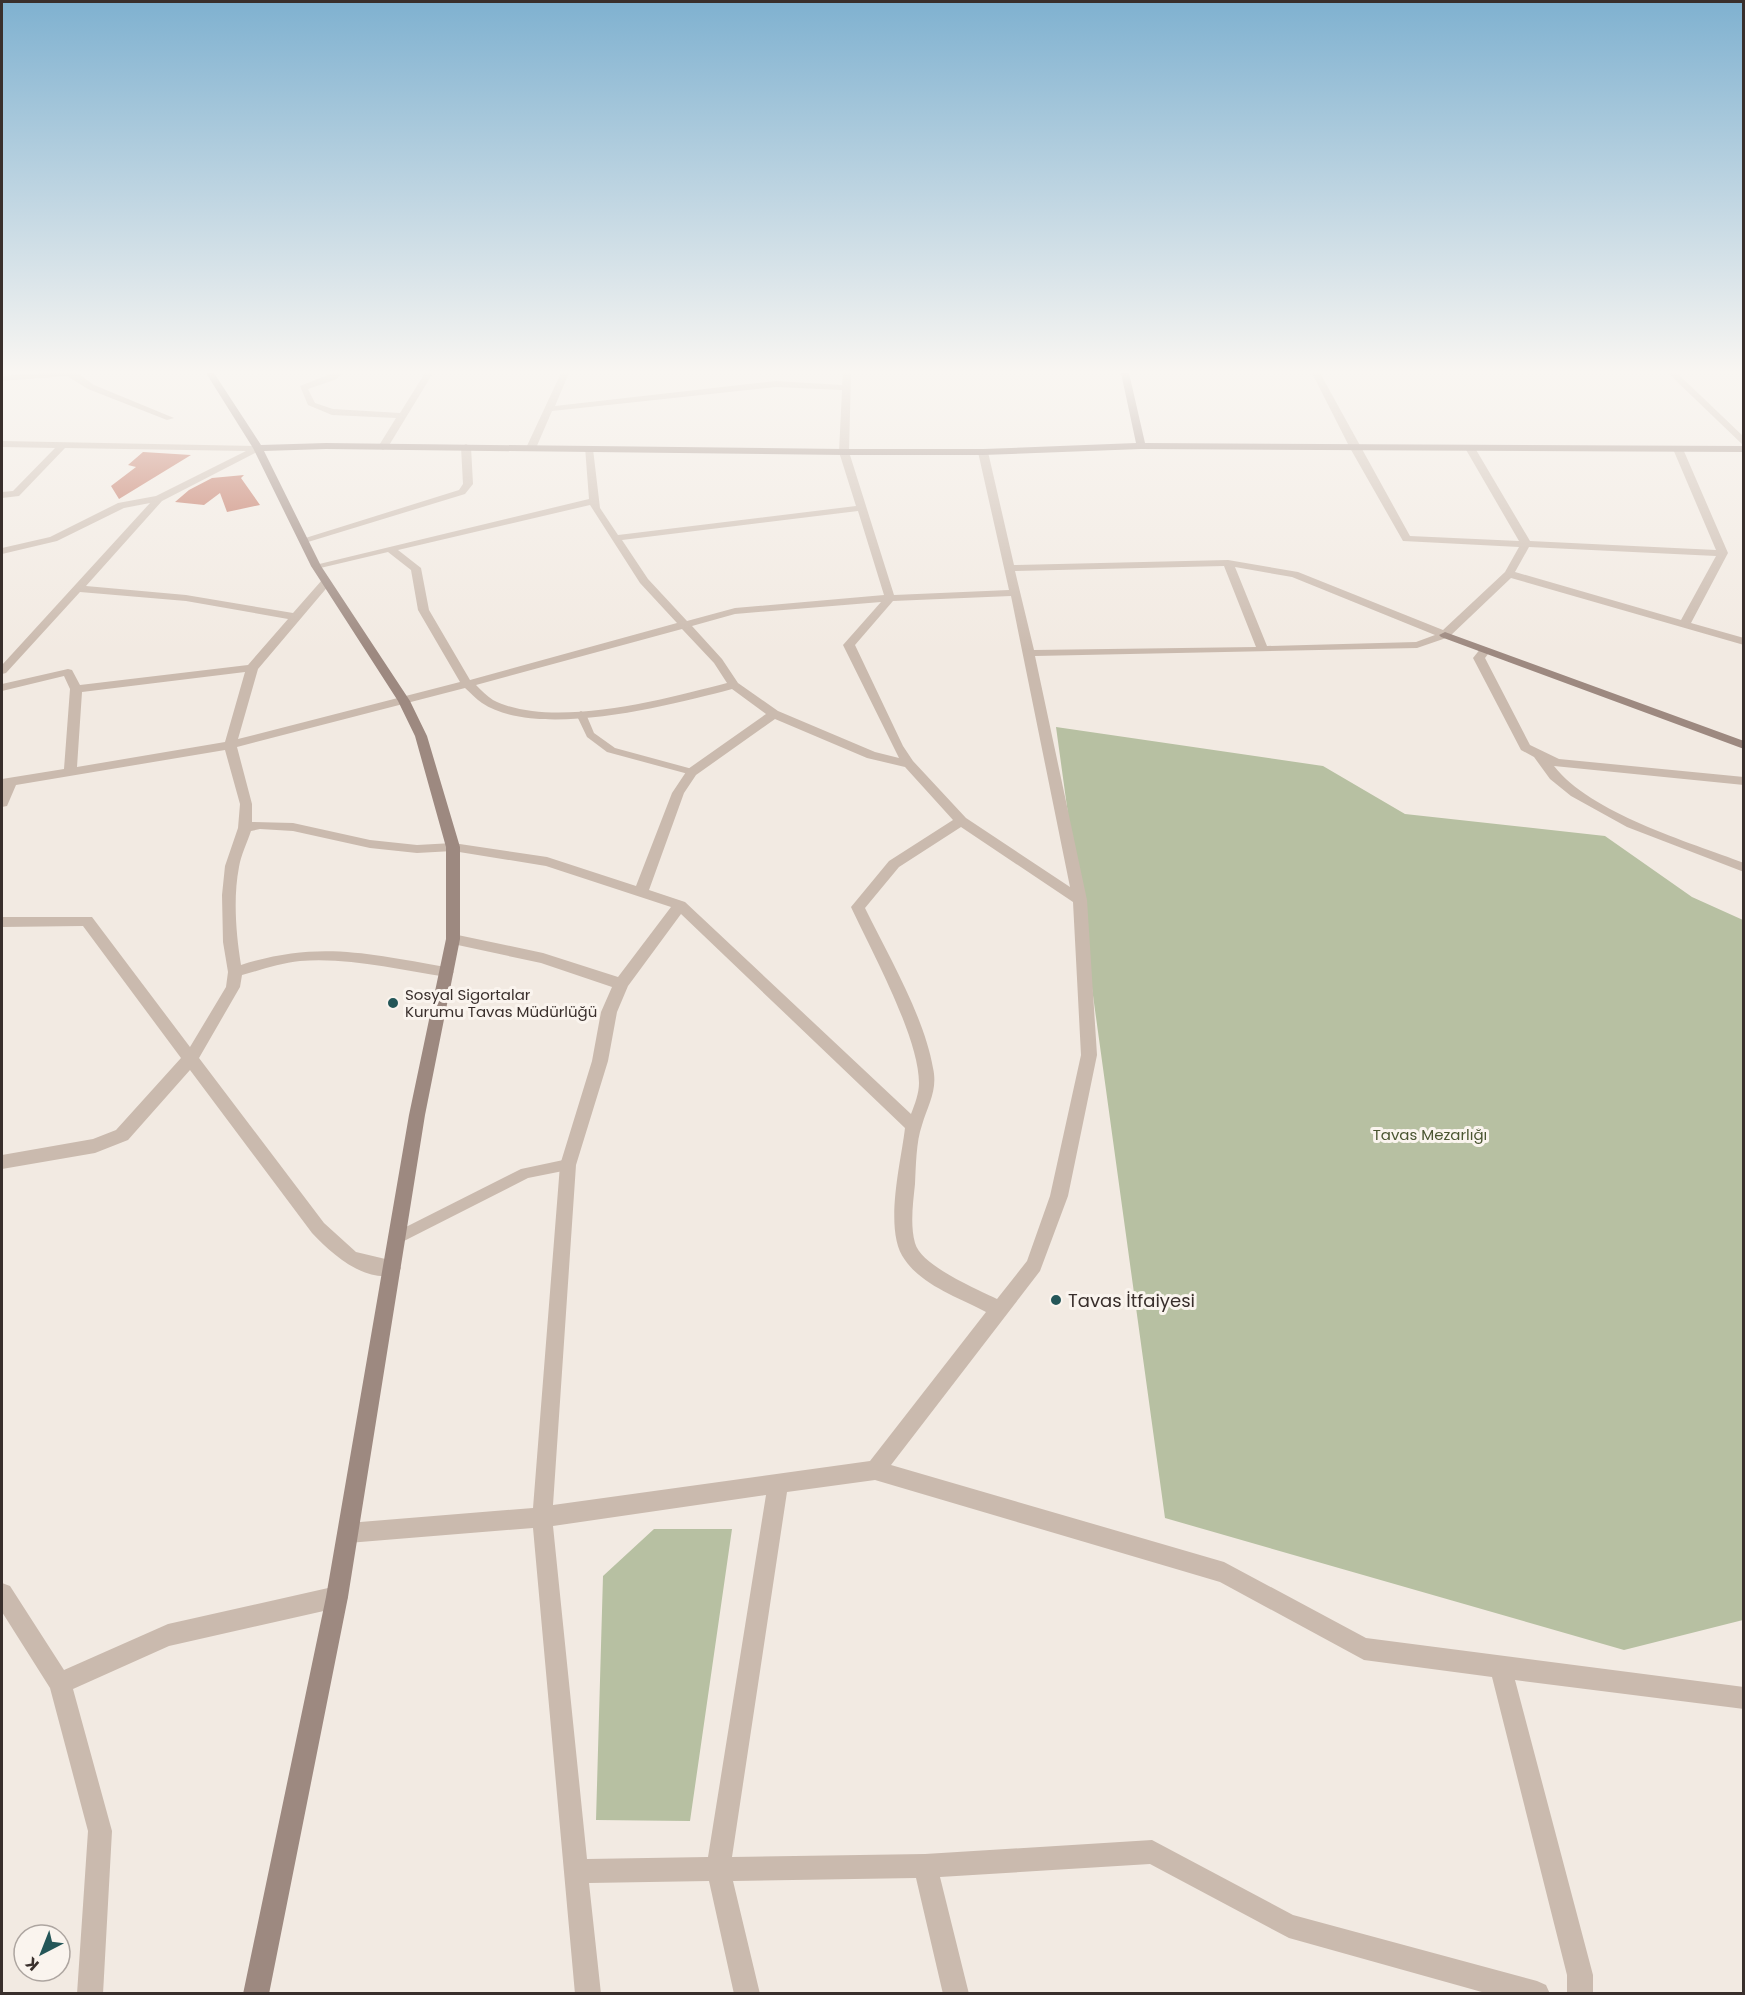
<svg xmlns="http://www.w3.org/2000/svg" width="1745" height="1995" viewBox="0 0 1745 1995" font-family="Poppins,sans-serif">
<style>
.green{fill:#b7c0a2}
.building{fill:#bd6a55}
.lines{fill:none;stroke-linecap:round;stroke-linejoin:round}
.lane{fill:#cabaae;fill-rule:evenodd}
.street{fill:#cabaae;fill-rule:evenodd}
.secondary{fill:#9d8980;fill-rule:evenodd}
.poi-dot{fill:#245658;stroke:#faf4ee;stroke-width:2}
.labels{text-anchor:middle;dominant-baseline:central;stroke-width:6;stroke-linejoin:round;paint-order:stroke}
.poi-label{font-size:15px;fill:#392f2c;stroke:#faf4ee;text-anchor:start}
.park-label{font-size:15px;fill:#4a5531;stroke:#faf4ee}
.near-poi-label{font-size:18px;fill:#392f2c;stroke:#faf4ee;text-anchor:start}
</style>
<rect width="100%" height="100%" fill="#f2eae2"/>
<path class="green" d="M1056,727L1323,766L1405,814L1605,836L1692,897L1743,920V1620L1624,1650L1165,1518Z
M654,1529H732L690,1821L596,1820L603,1576Z"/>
<path class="building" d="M143,452L191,455L119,499L111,486L136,467L128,465Z
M244,475L241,478L260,505L227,512L220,493L204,505L175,502L189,490L212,478Z"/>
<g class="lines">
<path class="lane" d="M581,711L586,714L594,733L615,748L696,770L697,772L692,775L607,752L587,737L576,714Z
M568,1159L573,1161L575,1165L573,1169L528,1178L402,1242L397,1244L392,1242L390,1238L392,1234L521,1169Z"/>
<path class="street" d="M42,373H77L94,385L174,418L167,420L88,389L67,376L2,381V376Z
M333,373H342L337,379L308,389L315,403L333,409L400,413L425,373H433L388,447L383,450L378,447L396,418L332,415L308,405L300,386Z
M561,373H569L555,406L776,381L842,385L843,373H851L849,452L894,595L1009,590L978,452L983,449L988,452L1014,565L1228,560L1298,572L1443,630L1505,572L1519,547L1403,541L1350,448L1312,373H1320L1410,536L1519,541L1465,448L1470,445L1475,448L1530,541L1716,550L1673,449L1678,446L1683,449L1728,553L1691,623L1744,638V645L1511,578L1449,637L1417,648L1035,656L1087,900L1097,1055L1068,1196L1040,1271L891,1465L1224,1562L1366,1638L1744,1687V1709L1515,1680L1593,1975V1994H1567V1975L1492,1677L1364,1660L1220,1582L875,1480L787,1492L732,1857L925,1854L1152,1840L1293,1915L1537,1981L1546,1985L1550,1994H1489L1289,1938L1150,1864L940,1877L969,1994H943L916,1878L733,1881L760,1994H734L709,1881L589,1883L601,1994H575L533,1528L348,1543L341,1540L338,1533L341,1526L348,1523L533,1508L560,1165L592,1061L601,1012L612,987L541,963L453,944L446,939L453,934L543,953L618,977L671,907L546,866L453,851L417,853L370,848L293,831L260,829L251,831C247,843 241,855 239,867C233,898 236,934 241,965C319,940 369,954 447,967L454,972L447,977C399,970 349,957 300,961C280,963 261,970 242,975L240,987L199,1058L324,1223L356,1252L398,1262L401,1268L398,1274C366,1285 332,1254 312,1233L190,1070L128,1140L95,1153L2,1169V1155L93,1139L116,1130L181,1058L83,926L2,927V917H92L190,1047L226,987L228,972L223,942L222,895L225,866L238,828L240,804L225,750L16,785L7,806L2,807V779L64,769L70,689L64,676L2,691V684L68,669L72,670L80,685L248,665L288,619L186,601L80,592L6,673L2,674V665L150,503L124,508L57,541L2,554V548L50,537L118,503L156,496L246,451L65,448L19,496L2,498V492L13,491L55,448L2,447V441L261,446V450L162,501L86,586L186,595L293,613L322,580H330V584L258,669L238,739L460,682L418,610L411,570L388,552L316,569L311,566L589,499L585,447L593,449L600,508L618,535L856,506L839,452L842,390L776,387L552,411L536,448L528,450L526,448ZM590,505L640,583L677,623L470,680L429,610L421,568L398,550ZM858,511L884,595L735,608L687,621L648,579L622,540ZM1529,547L1716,556L1681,620L1515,572ZM1224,566L1256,647L1034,650L1015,571ZM1235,567L1292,577L1435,635L1416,642L1267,646ZM1011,596L1070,887L966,818L913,761L903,746L855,645L893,601ZM881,602L843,645L899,758L875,752L778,711L738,683L722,659L692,626L735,614ZM682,629L714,663L727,683C665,699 552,730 493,700C487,696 481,690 476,685ZM245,672L225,742L77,767L82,692ZM465,688C471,693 476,699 482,703C537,740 672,705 732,689L766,714L688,769L672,793L636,886L547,857L453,843L417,845L370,840L293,823L252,822V804L237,747ZM775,719L867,758L905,767L953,820L889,861L851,907C871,950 919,1037 919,1083C919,1093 915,1104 911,1114L685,902L649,890L684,793L696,775ZM961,827L1073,902L1081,1055L1050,1196L1027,1261L997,1299C977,1289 921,1266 915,1243C910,1225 913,1203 915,1184C916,1166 916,1142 922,1125C928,1105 938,1090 933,1068C924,1016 888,955 865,908L899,867ZM681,914L905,1128C901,1163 883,1231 905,1260C923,1286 960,1298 986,1312L870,1461L553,1505L576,1165L608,1061L617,1012L628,986ZM766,1495L708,1857L587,1859L553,1526Z
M1668,373H1677L1744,437V446Z
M466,444L471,447L473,484L465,494L308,542L299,540L459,490L463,484L461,447Z
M1485,647L1491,650L1485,658L1530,745L1559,759L1744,777V785L1554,766C1590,813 1689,842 1744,863V872L1627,827L1571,796L1550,779L1534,757L1521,750L1473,658L1481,648Z
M2,1583L10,1586L64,1670L168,1624L337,1586L345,1589L348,1597L345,1605L337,1608L169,1646L73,1689L112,1831L103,1994H77L88,1831L50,1688L2,1612Z"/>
<path class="secondary" d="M206,373H214L261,445L326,443L844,449H983L1136,443L1121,373H1129L1145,443L1744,446V452L1141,449L983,455H844L326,449L264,451L321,566L410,701L427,736L460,847V939L425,1115L348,1597L269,1994H243L326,1597L409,1115L446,939V847L415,736L398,701L311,566L253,448Z
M1445,632L1744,741V749L1441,637L1439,635Z"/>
</g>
<linearGradient id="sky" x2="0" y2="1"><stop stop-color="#7fb1d0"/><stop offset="0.57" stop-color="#f9f6f2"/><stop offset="1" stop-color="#f9f6f2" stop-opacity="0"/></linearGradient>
<rect width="1745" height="652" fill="url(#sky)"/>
<g class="poi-dot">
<circle cx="393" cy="1003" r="6"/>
<circle cx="1056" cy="1300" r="6"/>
</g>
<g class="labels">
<g class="poi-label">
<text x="405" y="994">Sosyal Sigortalar<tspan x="405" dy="17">Kurumu Tavas Müdürlüğü</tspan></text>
</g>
<g class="park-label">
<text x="1430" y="1134">Tavas Mezarlığı</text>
</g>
<g class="near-poi-label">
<text x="1068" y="1300">Tavas İtfaiyesi</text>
</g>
</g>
<rect width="1745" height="1995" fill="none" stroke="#392f2c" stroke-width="6"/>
<g transform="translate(42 1953) rotate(222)"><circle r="28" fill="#faf4ee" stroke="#ada5a0" stroke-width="1.5"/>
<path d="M0-4.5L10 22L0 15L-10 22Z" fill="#245658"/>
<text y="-9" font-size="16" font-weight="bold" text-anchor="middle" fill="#392f2c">K</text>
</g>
</svg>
